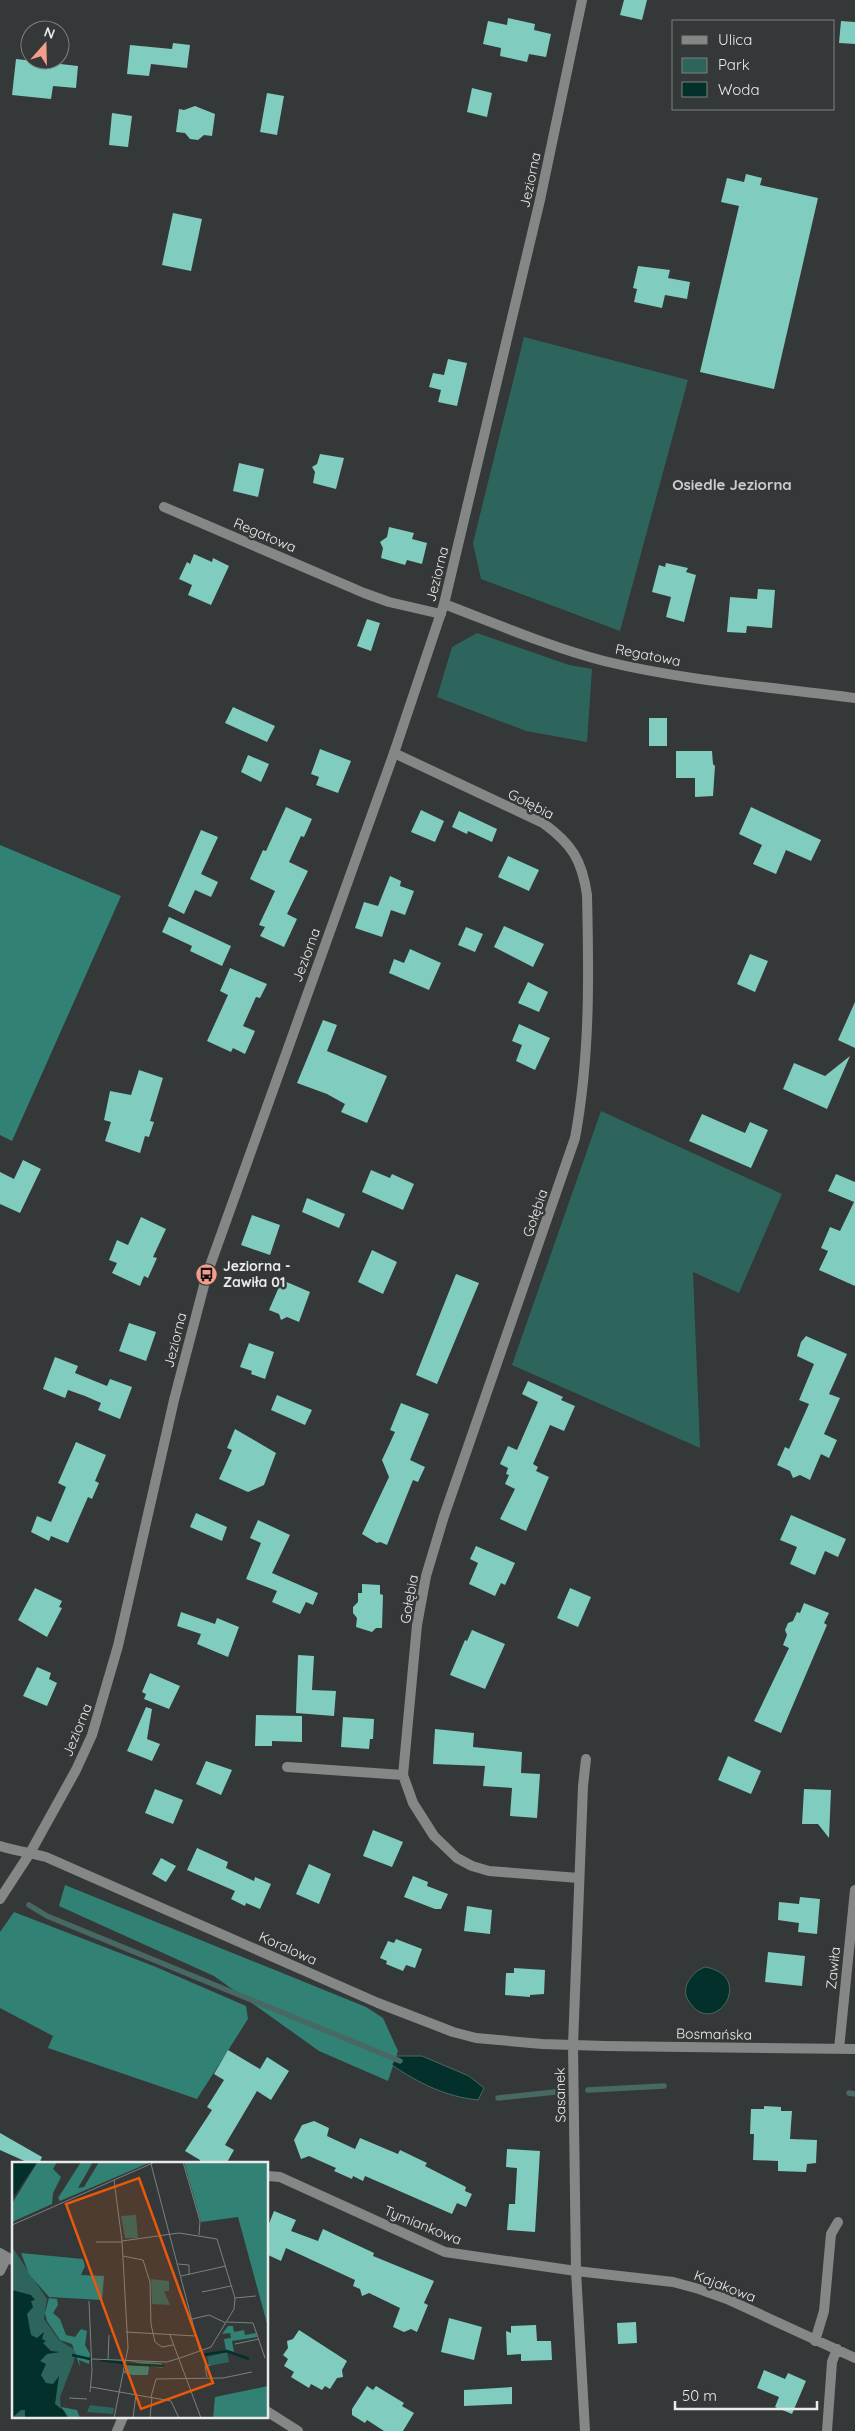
<svg xmlns="http://www.w3.org/2000/svg" width="855" height="2431" viewBox="0 0 855 2431" font-family="Quicksand,sans-serif">
<style>
.green{fill:#2d655c}
.forest{fill:#328175}
.water{fill:#03302a;stroke:#486864}
.lines{fill:none;stroke-linecap:round;stroke-linejoin:round}
.stream{stroke:#486864;stroke-width:5.5}
.building{fill:#80ccbf}
.minor{stroke:#858786;stroke-width:10}
.tertiary{stroke:#858786;stroke-width:10}
.labels{text-anchor:middle;dominant-baseline:central;stroke-width:5;stroke-linejoin:round;paint-order:stroke}
.street-label{font-size:14px;fill:#e8ebea;stroke:#343838}
.poi-label{font-size:14px;font-weight:bold;fill:#e8ebea;stroke:#343838;text-anchor:start}
.neighbourhood-label{font-size:15px;font-weight:bold;fill:#c9cecd;stroke:#343838}
.inset-river{fill:none;stroke:#03302a;stroke-width:2.5}
.inset-road{fill:none;stroke:#7c807f;stroke-width:1}
.view{fill:#e8590c;fill-opacity:0.15;stroke:#e8590c;stroke-width:2.5}
.inset-edge{fill:none;stroke:#e8ebea;stroke-width:2.5}
</style>
<rect width="100%" height="100%" fill="#343838"/>
<path class="green" d="M524,337L688,380L620,631L481,579L473,543Z
M477,633L569,665L592,669L587,742L526,731L437,697L452,647Z
M601,1111L782,1194L739,1293L693,1272L700,1448L512,1365Z"/>
<path class="forest" d="M0,845L121,896L12,1141L0,1135Z
M65,1885L366,2007L383,2018L398,2051L388,2081L319,2051L214,1976L59,1906Z
M14,1912L156,1967L246,2006L248,2019L197,2099L48,2048L53,2036L0,2008V1932Z"/>
<path class="water" d="M705,1967C758,1976 713,2042 688,2000C680,1987 693,1971 705,1967Z
M396,2056H422L469,2076L484,2088L478,2100C447,2097 418,2083 392,2065Z"/>
<g class="lines">
<path class="stream" d="M29,1905L47,1916L400,2061
M588,2090L664,2086
M849,2093L855,2094
M498,2098L555,2092"/>
</g>
<path class="building" d="M624,0H647L642,20L620,15Z
M508,18L535,24L534,30L551,34L546,57L529,54L527,62L500,56L501,48L483,44L488,21L507,25Z
M841,21L855,22V44L839,43Z
M173,43L190,45L187,68L151,64L149,76L127,74L130,45L172,49Z
M16,59L78,66L76,88L53,86L51,99L12,95Z
M472,88L492,93L487,117L467,112Z
M267,93L284,96L277,135L260,132Z
M195,106L215,114L212,136L204,135L198,140L190,139L185,133L176,132L179,109L184,110Z
M112,113L132,116L128,147L109,145Z
M746,174L762,178L760,185L818,198L774,389L700,372L739,206L721,202L727,178L744,182Z
M173,213L202,219L191,271L162,265Z
M638,266L670,270L668,278L690,282L687,299L665,295L662,308L634,302L637,289L633,288Z
M448,359L467,363L457,406L438,402L441,390L429,387L433,373L444,375Z
M320,454L344,458L336,489L313,483L315,472L312,467L317,464Z
M239,463L264,469L258,497L233,491Z
M389,527L414,533L412,539L427,543L422,564L407,560L405,565L381,558L383,548L380,542L387,537Z
M194,554L212,562L213,558L229,566L211,605L188,595L192,585L179,579L187,562L190,564Z
M666,563L688,568L686,572L696,575L684,622L666,617L671,597L652,592L659,565L665,567Z
M758,589L775,590L772,628L747,626L746,633L727,632L730,597L757,599Z
M367,619L380,623L371,651L357,646Z
M233,707L275,726L267,742L225,723Z
M649,718H667V746H649Z
M320,749L351,761L338,793L316,785L319,777L311,774Z
M676,751H712L713,764L715,766L713,796L695,797V778H676Z
M248,755L269,764L261,782L241,772Z
M286,807L312,819L304,837L301,836L289,862L308,871L287,914L297,919L284,947L260,936L265,927L259,925L275,891L250,879L263,850L266,851Z
M751,807L821,840L811,861L786,850L776,874L753,864L762,845L739,834Z
M421,810L444,821L435,842L411,832Z
M459,811L497,829L492,842L468,831L467,834L452,827Z
M201,830L218,837L201,874L218,882L211,897L195,890L184,914L168,906Z
M508,856L539,870L529,891L498,877Z
M390,876L401,881L400,886L414,891L405,915L391,910L382,937L355,928L364,902L378,906Z
M169,917L231,946L222,966L190,951L192,946L162,932Z
M504,926L544,944L533,967L494,947Z
M466,927L483,934L475,952L458,945Z
M410,949L441,963L429,990L389,973L394,959L404,963Z
M750,954L768,961L755,992L737,984Z
M230,968L267,984L260,998L256,997L243,1026L255,1031L245,1054L233,1048L231,1052L207,1041L228,995L220,991Z
M528,982L548,992L539,1012L518,1003Z
M855,1002V1048L838,1040Z
M323,1020L337,1025L327,1051L387,1076L367,1123L341,1112L345,1104L327,1094L297,1083Z
M519,1024L550,1038L535,1070L516,1061L522,1045L512,1041Z
M850,1056L827,1109L783,1089L794,1063L825,1076Z
M139,1070L163,1078L150,1121L154,1122L149,1137L145,1136L140,1153L105,1141L111,1122L104,1120L110,1091L131,1095Z
M702,1114L745,1133L750,1122L768,1130L751,1168L689,1141Z
M23,1160L41,1169L20,1213L0,1204V1172L14,1179Z
M371,1170L390,1178L392,1174L414,1184L403,1210L362,1192Z
M836,1174L855,1182V1286L819,1270L828,1251L821,1248L830,1227L840,1231L854,1202L828,1191Z
M307,1198L345,1214L339,1228L302,1212Z
M252,1215L280,1225L270,1255L241,1245Z
M141,1217L166,1229L153,1257L157,1258L148,1278L144,1276L140,1286L112,1273L117,1263L109,1260L117,1240L128,1245Z
M372,1250L397,1262L383,1294L358,1282Z
M456,1274L479,1283L437,1384L416,1375Z
M282,1280L310,1292L299,1322L287,1317L281,1320L279,1314L269,1310Z
M129,1323L156,1332L146,1361L119,1351Z
M806,1336L847,1354L829,1394L840,1398L824,1434L837,1440L829,1458L821,1454L810,1480L800,1475L793,1478L790,1471L777,1465L785,1447L789,1449L809,1404L799,1400L814,1364L797,1356L801,1342Z
M249,1343L274,1352L265,1379L251,1374L252,1371L240,1367Z
M55,1357L78,1366L75,1373L107,1386L110,1379L132,1387L120,1419L98,1410L101,1403L85,1396L68,1390L65,1398L43,1389Z
M528,1381L563,1397L561,1400L575,1406L564,1431L550,1425L533,1464L538,1467L536,1471L549,1477L526,1531L500,1519L515,1489L505,1484L509,1475L506,1474L508,1468L500,1464L508,1446L517,1450L538,1402L522,1394Z
M277,1395L312,1410L305,1425L271,1410Z
M401,1403L429,1414L410,1460L425,1467L418,1482L413,1480L387,1545L380,1542L377,1543L362,1534L389,1477L382,1460L395,1432L390,1430Z
M235,1429L276,1453L264,1485L248,1492L219,1479L232,1450L227,1448Z
M76,1442L106,1455L95,1481L99,1483L92,1499L88,1497L68,1543L51,1536L49,1541L31,1532L37,1516L51,1522L66,1487L58,1483Z
M196,1513L227,1527L222,1541L190,1527Z
M791,1515L846,1539L838,1557L825,1551L815,1575L790,1564L797,1547L780,1540Z
M258,1520L290,1535L272,1573L318,1593L313,1605L306,1602L300,1614L272,1602L277,1591L246,1579L261,1543L250,1538Z
M476,1546L515,1563L505,1585L501,1583L495,1596L469,1584L478,1563L470,1559Z
M362,1584L380,1585V1594L383,1595L382,1628H376L372,1632L356,1627L357,1618L353,1613V1607L358,1602V1593H362Z
M35,1588L62,1601L59,1607L62,1608L47,1637L18,1620Z
M570,1588L591,1597L578,1627L557,1618Z
M804,1603L829,1613L824,1623L827,1625L781,1733L754,1721L789,1648L783,1645L787,1635L785,1630L788,1623L793,1621L797,1612L800,1613Z
M181,1612L215,1624L217,1618L239,1627L228,1657L197,1644L201,1634L177,1626Z
M472,1630L505,1644L485,1689L450,1675L465,1640L467,1641Z
M298,1655L314,1656L312,1690L336,1691L334,1716L296,1713Z
M37,1667L51,1673L49,1679L57,1683L47,1706L23,1696Z
M150,1673L180,1686L169,1709L144,1699L146,1694L142,1692Z
M146,1707L152,1709L147,1739L160,1744L152,1761L127,1751Z
M256,1715L302,1716V1742L272,1741V1746H255Z
M343,1717L374,1719L373,1739H370L369,1749L341,1747Z
M435,1729L474,1733L473,1747L522,1752L521,1773L540,1774L537,1818L510,1816L512,1788L483,1786L485,1766L433,1764Z
M728,1756L761,1771L751,1794L718,1780Z
M206,1761L232,1770L221,1795L196,1784Z
M155,1789L183,1800L173,1824L145,1813Z
M804,1789L831,1790L829,1838L818,1824H802Z
M373,1830L403,1842L392,1867L363,1856Z
M197,1848L228,1862L226,1868L254,1881L255,1877L271,1884L260,1909L246,1903L245,1906L231,1899L235,1891L187,1870Z
M161,1858L176,1866L166,1882L152,1874Z
M309,1864L331,1874L319,1904L296,1894Z
M413,1876L428,1882L427,1886L448,1894L441,1909H435L404,1897Z
M800,1897L820,1899L817,1934L798,1932L799,1923L778,1920L779,1902L799,1904Z
M467,1906L492,1910L490,1934L464,1931Z
M396,1939L422,1949L415,1968L406,1965L403,1971L386,1964L387,1961L380,1958L388,1941L394,1943Z
M768,1952L805,1956L802,1986L765,1982Z
M514,1968L545,1970L544,1994L530,1995V1997L505,1995L506,1973H514Z
M228,2050L260,2069L267,2057L289,2071L271,2100L257,2091L225,2145L234,2150L226,2164H201L200,2160L185,2151L212,2110L207,2107L224,2080L214,2074Z
M764,2106L781,2107V2111H792L790,2139L817,2140L816,2163L807,2164L806,2172L778,2171V2161L753,2160L754,2134H750L751,2109H764Z
M314,2121L329,2128L327,2136L355,2149L360,2138L398,2154L400,2150L427,2163L425,2166L466,2187L465,2191L472,2194L466,2207L457,2203L452,2214L365,2176L363,2181L353,2176L352,2179L334,2171L336,2168L309,2156L301,2159L294,2140L302,2125Z
M0,2133L42,2157L39,2164H31L0,2150Z
M507,2149L540,2151L535,2232L507,2230L509,2204H515L517,2168L506,2167Z
M274,2211L296,2220L291,2231L318,2241L323,2229L374,2253L373,2256L434,2281L424,2303L428,2305L417,2332L411,2329L404,2332L393,2327L400,2308L369,2293L362,2296L360,2289L353,2286L355,2280L286,2248L281,2261L268,2255V2226Z
M449,2318L482,2327L474,2360L441,2352Z
M636,2322L637,2343L618,2344L617,2323Z
M536,2325L537,2341H551L552,2360L521,2361V2354L507,2355L506,2331L511,2333V2326Z
M299,2330L347,2361L342,2370L343,2377L337,2378L330,2389L325,2386L322,2390L311,2384L309,2388L291,2377L294,2372L284,2366L288,2359L283,2355L288,2348L287,2341L293,2339Z
M764,2370L785,2379L788,2373L806,2381L792,2414L775,2407L779,2397L757,2388Z
M367,2386L373,2390L376,2386L404,2403L402,2406L414,2413L403,2431H384L367,2420L365,2423L352,2415V2409Z
M512,2387V2404L464,2406V2390Z"/>
<g class="lines">
<path class="minor" d="M164,507L364,593L389,602L441,614
M444,604C497,624 550,647 604,661C686,681 771,687 855,698
M394,753L543,823C572,844 582,860 587,895C589,977 590,1057 575,1138L444,1516L426,1576L417,1625L403,1775L413,1803L434,1836L457,1858L472,1866L489,1871L579,1878
M287,1767L403,1775
M0,1846C16,1851 31,1853 46,1857L378,2003L453,2032L476,2038L542,2044L605,2046L855,2049
M839,2049L855,1890
M268,2176L280,2177L445,2252L576,2271L673,2282L699,2289L727,2299L855,2358
M0,2253L14,2261
M0,2271L7,2257
M815,2341L824,2311L831,2234L838,2222
M268,2412L298,2431
M117,2431L123,2417
M585,2431L576,2271L573,2045L583,1786L586,1759
M827,2431L832,2362L837,2349"/>
<path class="tertiary" d="M0,1899L30,1853L76,1770L92,1735L118,1646L174,1400L207,1274L394,753L444,604L540,200L582,0"/>
</g>
<defs>
<symbol id="bus-disc" viewBox="-11 -11 22 22"><circle r="9.5" fill="#f49d8c" stroke="#343838"/><path d="M-5-6H5V4H4V6H2V4H-2V6H-4V4H-5ZM-3.5-4V0h7V-4ZM-3.5 1.2v1.5H-2V1.2ZM2 1.2v1.5H3.5V1.2Z" fill="#111"/></symbol>
</defs>
<g fill-rule="evenodd">
<use href="#bus-disc" x="194" y="1262" width="25" height="25"/>
</g>
<g class="labels">
<g class="street-label">
<text transform="translate(530 180) rotate(-78)">Jeziorna</text>
<text transform="translate(265 535) rotate(23)">Regatowa</text>
<text transform="translate(437 574) rotate(-76)">Jeziorna</text>
<text transform="translate(648 655) rotate(11)">Regatowa</text>
<text transform="translate(531 804) rotate(27)">Gołębia</text>
<text transform="translate(306 955) rotate(-70)">Jeziorna</text>
<text transform="translate(535 1213) rotate(-71)">Gołębia</text>
<text transform="translate(175 1340) rotate(-76)">Jeziorna</text>
<text transform="translate(409 1599) rotate(-80)">Gołębia</text>
<text transform="translate(77 1730) rotate(-68)">Jeziorna</text>
<text transform="translate(288 1948) rotate(24)">Koralowa</text>
<text transform="translate(833 1968) rotate(-84)">Zawiła</text>
<text transform="translate(714 2034) rotate(1)">Bosmańska</text>
<text transform="translate(560 2095) rotate(-91)">Sasanek</text>
<text transform="translate(423 2225) rotate(22)">Tymiankowa</text>
<text transform="translate(725 2286) rotate(21)">Kajakowa</text>
</g>
<g class="poi-label">
<text x="223" y="1266">Jeziorna -<tspan x="223" dy="16">Zawiła 01</tspan></text>
</g>
<g class="neighbourhood-label">
<text x="732" y="484">Osiedle Jeziorna</text>
</g>
</g>
<g transform="translate(12 2162)">
<rect width="256" height="256" fill="#343838"/>
<path d="M124,53L126,76H113L109,54ZM0,85L35,137L32,157L47,178L63,188L62,199L48,235L49,248L45,245L41,256H0ZM139,117L157,119V129H152L158,143L140,142ZM215,190L217,200L197,204L195,195ZM78,243L102,246L101,252L75,250Z" fill="#2d655c"/>
<path d="M45,0L41,7L49,15L41,31L40,42L0,60L1,40L25,1ZM69,0H81L66,26L72,25L87,0H139L48,39L46,36ZM172,0H256V165L226,55L189,60ZM9,91L71,97L73,104L69,113L92,114L90,138L37,135L17,112ZM37,136L45,137L46,143L41,151L48,157L54,173L63,175L69,167L75,169L73,183L78,192L77,202L67,198L68,205L60,182L48,178L35,159L33,151ZM216,164H221L222,170L232,168L233,173L244,171L245,175L220,179L222,190L214,188L212,177L219,176L218,171L210,172ZM118,199L149,201L151,206L137,204L136,213H121L112,211L114,203L136,204ZM256,224V256H201L203,235ZM49,245L65,248L68,256H57Z" fill="#328175"/>
<path d="M2,0H25L0,37V3ZM0,128L19,133L23,138L19,139L21,145L15,152L19,173L25,176L32,170L30,177L34,179L31,181L39,189L48,190L35,192L28,199L34,202L29,213L34,221L41,222L47,214L43,242L52,249L55,256H13V248H9L0,256Z" fill="#03302a"/>
<path class="inset-river" d="M60,193L78,197M190,193L215,189L237,197M88,198L111,201M115,202L152,204"/>
<path class="inset-road" d="M171,0L188,59L187,73M139,2L188,189M102,18L110,79L116,186L102,256M0,63L143,0M84,80H110M111,94L131,98L138,120L139,162L143,180L150,185L161,183M166,102L177,103V113M169,114L214,104M190,130L219,124M223,136L244,134M77,139L80,209L78,230M180,157L197,153L214,161M215,160L241,161L253,196M114,170L184,174M158,173L189,256M223,182L247,177M80,197L155,200L168,196L199,185L222,147L223,136L205,77L167,71L110,79M96,197L97,173M195,215L193,204L198,203M79,225L159,239L167,256M139,235L144,217L211,216L240,210M57,236L75,237M121,256L124,232M138,256L140,235"/>
<path class="view" d="M127,16L201,221L129,247L54,42Z"/>
<rect width="256" height="256" class="inset-edge"/>
</g>
<rect x="672" y="20" width="162" height="90" fill="#343838" stroke="#7c807f"/>
<rect x="682" y="36" width="25" height="8" fill="#858786" stroke="#7c807f"/>
<text x="718" y="45" font-size="15" fill="#e8ebea">Ulica</text>
<rect x="682" y="58" width="25" height="15" fill="#2d655c" stroke="#7c807f"/>
<text x="718" y="70" font-size="15" fill="#e8ebea">Park</text>
<rect x="682" y="82" width="25" height="15" fill="#03302a" stroke="#7c807f"/>
<text x="718" y="95" font-size="15" fill="#e8ebea">Woda</text>
<g transform="translate(45 45) rotate(20)"><circle r="24" fill="#343838" stroke="#7c807f"/>
<path d="M0-4L9 19L0 12L-9 19Z" fill="#f49d8c"/>
<text y="-8" font-size="14" font-weight="bold" text-anchor="middle" fill="#e8ebea">N</text>
</g>
<path d="M675 2401v8h142v-8" fill="none" stroke="#e8ebea" stroke-width="2.5"/>
<text x="682" y="2401" font-size="15" fill="#e8ebea" stroke="#343838" stroke-width="4" paint-order="stroke">50 m</text>
</svg>
